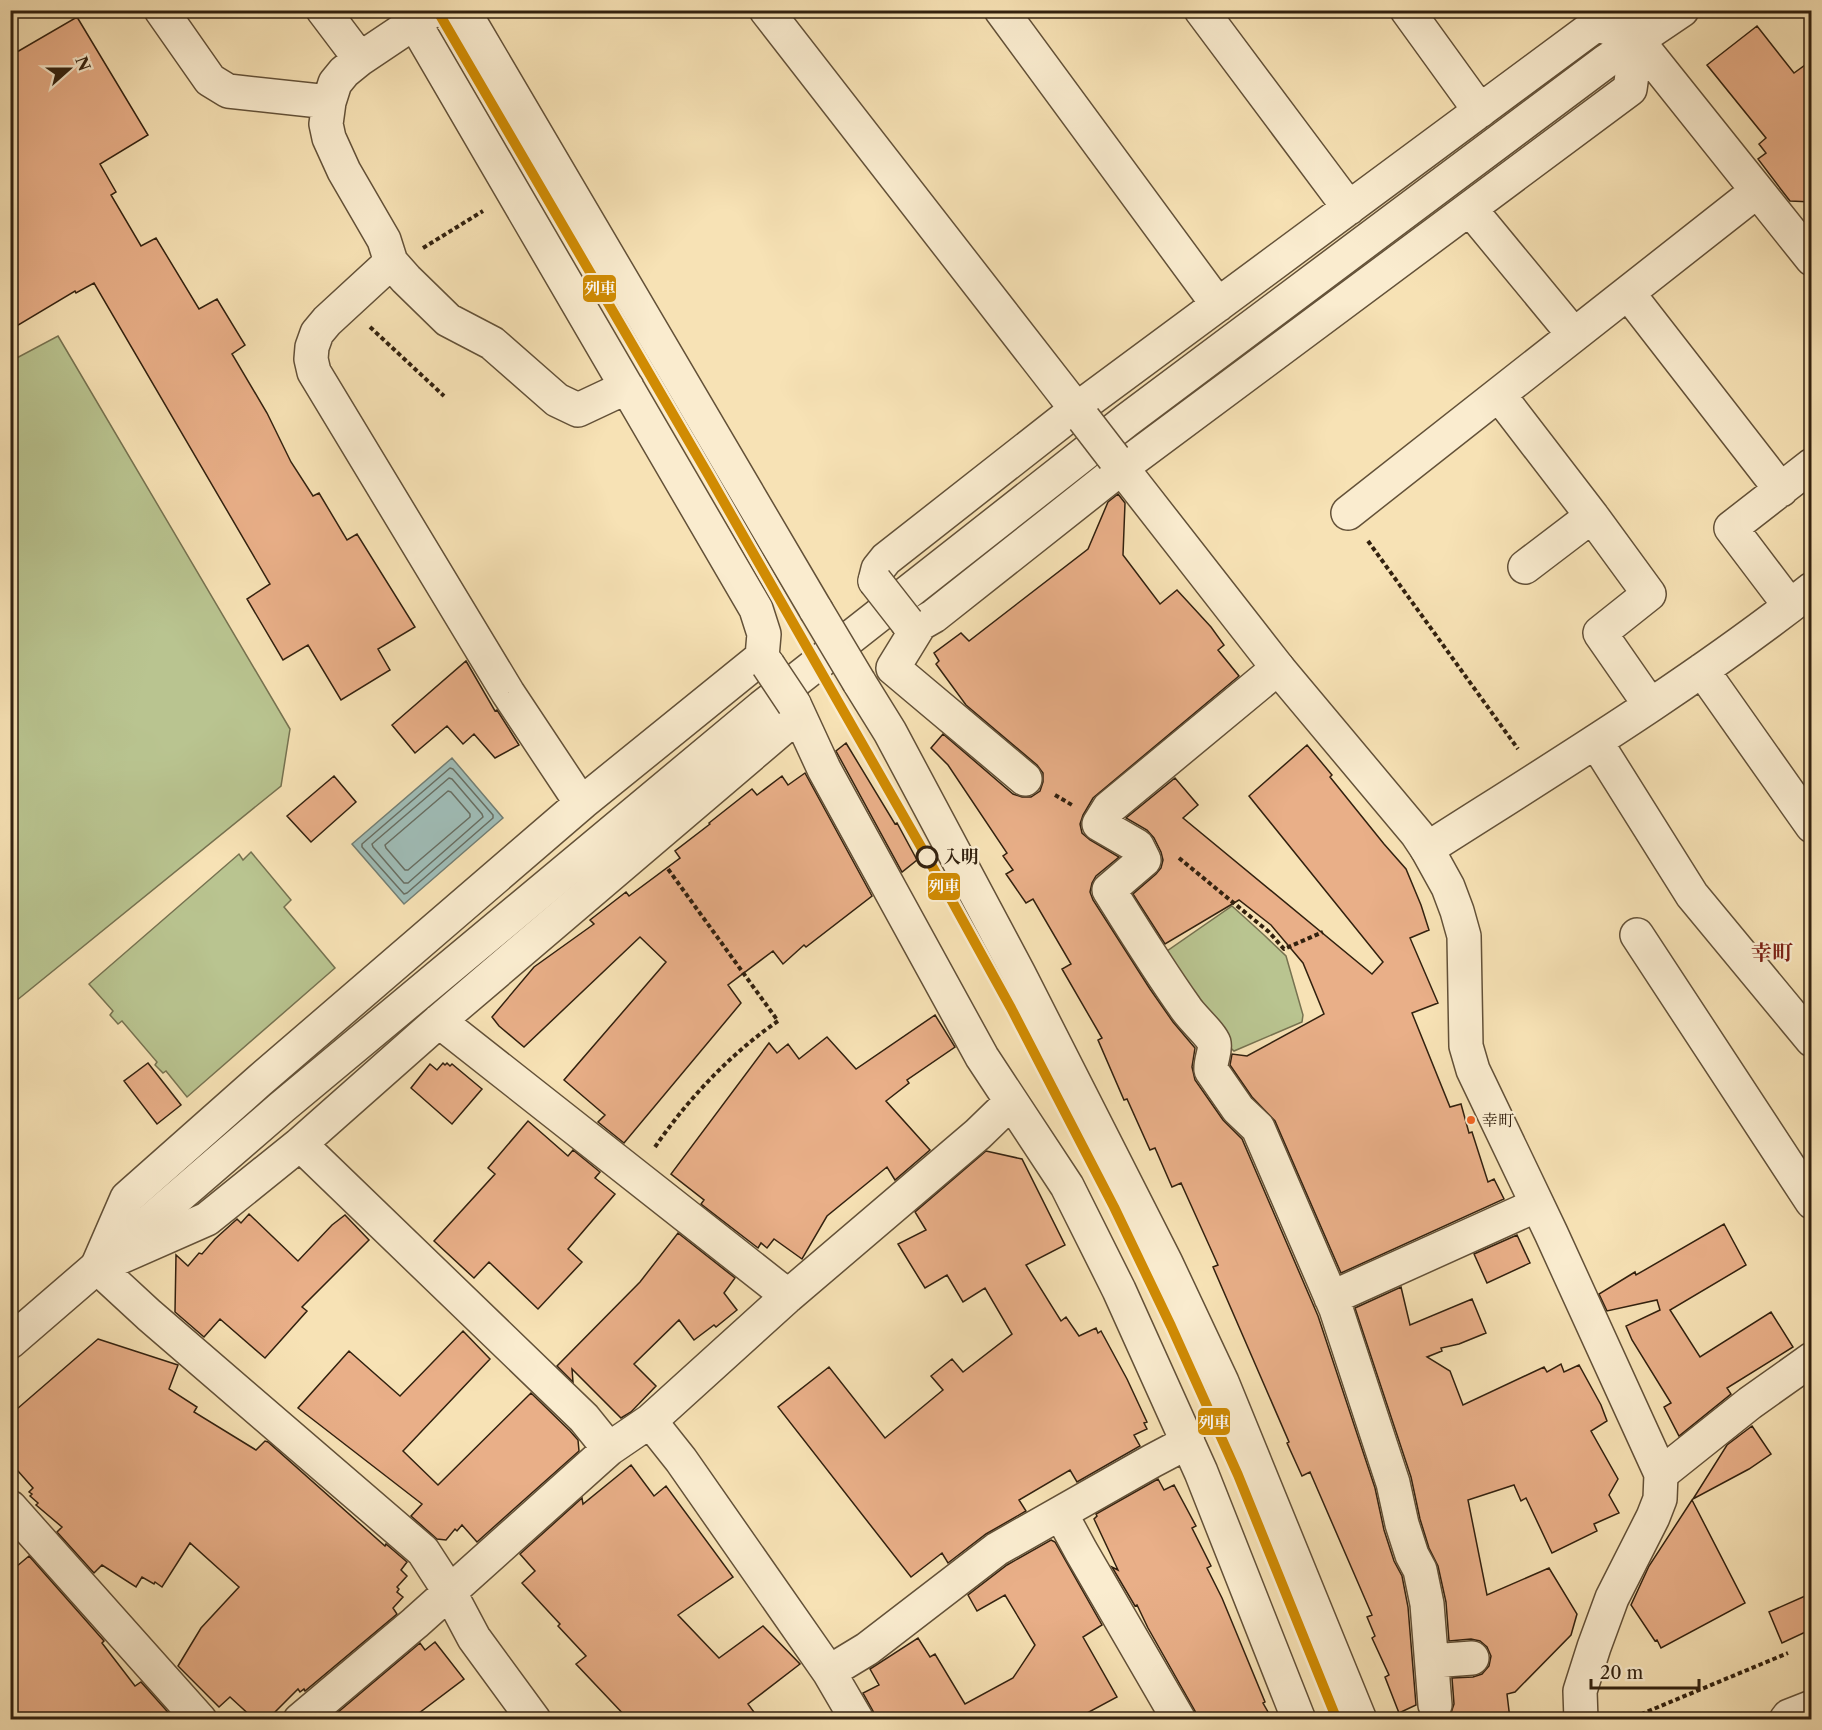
<svg xmlns="http://www.w3.org/2000/svg" width="1822" height="1730" viewBox="0 0 1822 1730" font-family="'Libre Caslon Text','Noto Serif JP',serif">
<style>
.green{fill:#b9c490;stroke:#767250;stroke-width:1.5}
.water{fill:#9fbcb6;stroke:#737e73;stroke-width:1.5}
.lines{fill:none;stroke-linecap:round;stroke-linejoin:round}
.shore{stroke:#686e62;stroke-width:1.5}
.building{fill:#e9af88;stroke:#32210f;stroke-width:1.5}
.minor-casing{stroke:#635138;stroke-width:36}
.tertiary-casing{stroke:#635138;stroke-width:36}
.path{stroke:#32210f;stroke-width:4;stroke-dasharray:4.5 3;stroke-linecap:butt}
.minor{stroke:#faeccf;stroke-width:33}
.tertiary{stroke:#faeccf;stroke-width:33}
.minor-bridge-casing{stroke:#635138;stroke-width:36;stroke-linecap:butt}
.tertiary-bridge-casing{stroke:#635138;stroke-width:36;stroke-linecap:butt}
.minor-bridge{stroke:#faeccf;stroke-width:33}
.tertiary-bridge{stroke:#faeccf;stroke-width:33}
.rail-1-casing{stroke:#faeccf;stroke-width:15}
.rail-1{stroke:#d08b03;stroke-width:10}
.stop-dot{fill:#faeccf;stroke:#32210f;stroke-width:3}
.bus-dot{fill:#f26522;stroke:#faeccf;stroke-width:2}
.labels{text-anchor:middle;dominant-baseline:central;stroke-width:4.5;stroke-linejoin:round;paint-order:stroke}
.bus-label{font-size:16px;fill:#32210f;stroke:#faeccf;text-anchor:start}
.stop-label{font-size:18px;font-weight:bold;fill:#32210f;stroke:#faeccf;text-anchor:start}
.quarter-label{font-size:21px;font-weight:bold;fill:#7a1f14;stroke:#faeccf}
.line-badge{stroke:#faeccf;stroke-width:2}
.badge-label{font-size:16px;text-anchor:middle;font-weight:bold;fill:#fff}
</style>
<rect width="100%" height="100%" fill="#f7e2b5"/>
<filter id="stains"><feTurbulence type="fractalNoise" baseFrequency=".00333" numOctaves="4"/><feColorMatrix values="0 0 0 0 .2 0 0 0 0 .09 0 0 0 0 .02 0 0 0 .5 -.17"/></filter>
<radialGradient id="worn" r=".72"><stop offset=".6" stop-color="#630" stop-opacity="0"/><stop offset="1" stop-color="#630" stop-opacity=".3"/></radialGradient>
<path class="green" d="M58,336L290,729L281,786L11,1005V361Z
M251,852L291,900L284,907L335,968L187,1097L166,1071L163,1073L155,1065L157,1062L122,1021L118,1024L110,1015L113,1011L89,984L239,854L243,860Z
M1232,906L1264,935L1286,956L1303,1015L1302,1022L1234,1051L1200,1019L1157,958Z"/>
<path class="water" d="M452,758L503,818L404,904L352,844Z"/>
<g class="lines">
<path class="shore" d="M450,768L453,769L493,815V818L407,893L404,894L362,847V844Z
M449,778L452,779L482,814L483,817L408,883H404L373,847L372,844Z
M448,791L451,792L470,814V817L408,870H405L386,848L385,845Z"/>
</g>
<path class="building" d="M77,17L148,135L100,164L116,192L111,195L141,246L156,238L199,309L217,299L245,345L232,354L267,413L291,462L313,496L319,493L347,540L357,534L415,627L378,649L390,670L341,700L308,645L283,660L247,599L270,584L94,283L76,293L75,291L10,330V56Z
M1757,26L1794,73L1812,60V202L1790,201L1783,192L1758,159L1766,153L1759,144L1766,138L1707,65Z
M1118,494L1125,503L1123,555L1160,604L1177,590L1211,627L1224,645L1218,650L1239,676L1093,798L1083,815L1080,824L1082,833L1090,840L1119,857L1096,876L1092,883L1090,892L1093,900L1150,989L1173,1022L1195,1048L1192,1067L1195,1080L1223,1120L1242,1139L1318,1316L1375,1488L1384,1530L1394,1561L1402,1576L1408,1607L1416,1705L1399,1713L1385,1677L1389,1675L1372,1638L1375,1636L1367,1617L1372,1615L1310,1472L1302,1476L1287,1443L1289,1442L1213,1267L1218,1265L1181,1183L1172,1187L1155,1148L1150,1150L1127,1099L1124,1100L1098,1040L1102,1038L1062,969L1071,964L1033,899L1026,903L1006,874L1013,870L1003,856L1007,853L948,765L931,748L943,734L1013,794L1022,797H1031L1040,791L1043,782V773L1037,765L966,705L936,664L939,661L934,653L961,633L969,641L1088,549L1108,502Z
M466,661L495,711L497,710L519,745L495,758L474,734L463,744L447,726L415,753L392,725Z
M846,743L895,824L897,823L917,860L902,872L836,751Z
M1307,745L1332,775L1330,777L1384,844L1406,869L1421,905L1429,930L1410,938L1438,1003L1412,1013L1450,1107L1461,1104L1469,1133L1472,1132L1488,1182L1494,1179L1504,1199L1341,1273L1275,1121L1252,1097L1230,1065L1232,1054L1247,1056L1324,1014L1303,963L1271,925L1239,900L1165,944L1133,894L1156,874L1161,868L1163,860L1161,852L1154,838L1147,830L1126,818L1175,778L1198,805L1183,818L1372,974L1383,962L1249,796Z
M805,773L872,896L806,947L804,945L783,964L773,951L728,985L741,1003L624,1143L598,1122L605,1115L564,1080L666,962L640,937L524,1047L499,1026L492,1017L534,967L594,924L590,920L626,892L629,896L680,858L675,851L710,824L709,823L752,789L757,795L782,776L788,785Z
M334,776L356,802L311,842L287,816Z
M935,1015L955,1047L907,1080L909,1083L886,1101L930,1150L895,1180L887,1167L827,1216L802,1259L774,1239L767,1248L761,1243L758,1248L701,1204L704,1200L671,1174L769,1043L777,1053L788,1044L799,1059L827,1037L856,1069Z
M148,1063L181,1105L157,1124L124,1081Z
M443,1063L445,1065L447,1063L450,1066L452,1064L482,1089L452,1124L411,1088L430,1064L437,1070Z
M528,1121L568,1156L573,1150L600,1172L595,1178L615,1194L568,1249L582,1262L538,1309L489,1262L474,1278L434,1241L495,1174L488,1168Z
M986,1151L1022,1159L1065,1245L1026,1265L1061,1321L1066,1317L1079,1336L1096,1328L1098,1333L1101,1331L1127,1379L1147,1422L1144,1423L1147,1429L1134,1435L1140,1446L1077,1482L1070,1470L1019,1500L1026,1511L986,1534L948,1563L942,1553L911,1577L778,1407L829,1367L885,1438L943,1390L931,1376L952,1359L963,1372L1012,1334L985,1288L963,1302L947,1275L925,1288L898,1244L926,1230L915,1212Z
M249,1214L298,1261L332,1225L345,1215L369,1240L302,1307L307,1311L265,1358L220,1319L204,1337L175,1312L176,1255L188,1266L199,1253L202,1254L215,1239L236,1220L237,1219L241,1223Z
M1724,1224L1746,1265L1670,1310L1700,1357L1771,1312L1793,1347L1727,1388L1731,1394L1679,1436L1664,1407L1671,1403L1632,1340L1626,1326L1660,1310L1657,1300L1607,1311L1599,1294L1635,1272L1636,1275Z
M678,1233L735,1278L724,1293L737,1310L716,1327L714,1325L694,1340L679,1320L634,1364L656,1386L631,1412L621,1418L572,1369L573,1382L557,1366L640,1282Z
M1517,1235L1530,1263L1487,1283L1474,1254Z
M1401,1287L1410,1325L1472,1299L1486,1333L1459,1344L1441,1348L1442,1351L1427,1357L1450,1371L1463,1405L1544,1367L1547,1372L1561,1364L1564,1372L1579,1365L1601,1405L1607,1421L1591,1431L1618,1479L1609,1495L1619,1513L1594,1524L1597,1531L1552,1553L1526,1498L1521,1501L1514,1485L1468,1500L1487,1595L1549,1568L1577,1614L1571,1635L1515,1692L1507,1694L1510,1719H1449L1454,1704L1452,1678L1473,1677L1482,1674L1489,1666L1491,1656L1487,1647L1480,1641L1471,1639L1449,1641L1446,1602L1438,1566L1429,1548L1420,1519L1411,1477L1355,1308Z
M463,1331L490,1359L403,1451L438,1485L531,1393L570,1431L578,1440L579,1451L477,1542L462,1525L457,1531L455,1529L446,1540L437,1539L411,1516L422,1504L298,1408L349,1351L400,1396Z
M98,1339L178,1365L169,1389L197,1407L194,1412L256,1450L265,1441L268,1442L385,1546L386,1544L407,1562L401,1570L407,1576L397,1587L399,1589L397,1592L403,1597L393,1608L397,1614L305,1691L304,1689L300,1692L298,1689L268,1719H254L230,1697L219,1707L178,1666L201,1628L239,1587L190,1543L162,1587L155,1582L154,1584L142,1577L136,1587L102,1565L94,1573L57,1532L62,1527L36,1505L38,1503L30,1496L32,1494L29,1492L33,1488L10,1462V1415Z
M1752,1426L1771,1454L1749,1469L1693,1499L1727,1445Z
M631,1465L654,1496L666,1486L733,1577L678,1615L719,1658L763,1626L800,1664L748,1704L759,1719H628L576,1664L586,1656L558,1626L560,1624L522,1583L535,1571L520,1554L582,1498L583,1504Z
M1158,1479L1164,1490L1174,1485L1196,1526L1192,1528L1211,1566L1207,1568L1222,1598L1265,1702L1263,1703L1272,1719H1198L1195,1711L1148,1628L1137,1605L1135,1606L1112,1567L1118,1570L1094,1519L1097,1516L1096,1514Z
M1692,1500L1745,1603L1661,1648L1657,1640L1655,1641L1631,1605L1649,1566Z
M1051,1540L1055,1542L1102,1625L1083,1637L1117,1697L1076,1719H876L873,1711L863,1693L879,1685L870,1669L918,1638L930,1657L935,1654L965,1704L1013,1678L1035,1645L1005,1595L977,1611L968,1595L1007,1565Z
M29,1556L104,1641L102,1643L135,1686L141,1682L174,1719H10V1572Z
M1812,1593V1629L1782,1643L1769,1612Z
M435,1642L464,1679L411,1719H330L420,1643L425,1650Z"/>
<g class="lines">
<defs>
<path id="minor" d="M161,10L210,80L228,91L329,102
M323,10L360,59
M407,10L756,609L764,634L762,657L768,665
M433,10L360,59L344,72L335,83L329,102L326,124L329,138L344,171L384,240L391,262L327,321L317,333L312,347L311,359L314,372L508,693L575,794L583,802
M463,10L816,610
M1001,10L1218,305
M1201,10L1349,208
M1407,10L1480,111
M1629,30L1812,259
M1470,209L1574,335
M391,262L406,279L448,320L492,343L557,400L578,410L627,387
M1628,293L1781,490
M1499,395L1592,516L1649,594L1600,633L1650,705
M1348,513L1757,191
M1525,567L1592,516
M875,581L878,569L886,559L1077,409L1597,24L1637,39L1630,89L1121,468L934,616L920,624L907,622
M1790,606L1731,528L1812,465
M920,624L893,668L1025,779
M1278,668L1109,808L1099,824L1137,846L1144,860L1109,890C1134,930 1158,969 1185,1007C1191,1017 1211,1034 1214,1043C1216,1051 1210,1061 1211,1070L1238,1109L1258,1128L1336,1309L1393,1483L1402,1524L1412,1555L1420,1570L1427,1604L1435,1705
M1702,670L1812,826
M859,682L890,732L1019,974L1166,1263L1222,1382L1360,1720
M794,704L824,769L982,1057L1067,1186L1119,1290L1201,1472L1299,1720
M1596,742L1692,895L1812,1040
M1427,849C1557,766 1690,685 1812,589
M1637,935L1812,1202
M439,1021L788,1296
M300,1144L584,1418L609,1449
M107,1263L207,1219L300,1144L439,1021L798,715
M97,1267L127,1198L259,1081L583,802L762,657
M97,1267L149,1315L423,1551L449,1591L474,1638L534,1720
M1331,1298L1537,1205
M650,1421L681,1460L829,1672L857,1720
M1661,1474L1750,1403L1812,1359
M10,1507L200,1720
M1061,1514L1081,1551L1179,1720
M1432,1661L1472,1658
M829,1672L867,1649L997,1549L1152,1461L1188,1442
M300,1720L415,1623L609,1449L650,1421L788,1296L978,1134L1011,1102
M1786,1720L1789,1716L1812,1707"/>
<path id="tertiary" d="M766,10L1084,419
M1114,458L1278,668L1417,834L1427,849L1448,887L1457,911L1464,936L1466,1046L1473,1070L1551,1233L1661,1474L1660,1499L1653,1517L1612,1598L1594,1647L1580,1691L1581,1720
M10,1342L282,1107L762,707L1127,420L1605,62L1682,10"/>
</defs>
<use href="#minor" class="minor-casing"/>
<use href="#tertiary" class="tertiary-casing"/>
<path class="path" d="M423,248L483,211
M370,327L444,396
M1368,541L1518,749
M1055,795L1072,805
M1179,858L1269,932L1284,949L1323,932
M655,1147C688,1099 730,1054 778,1021L668,869
M1627,1720L1788,1653"/>
<use href="#minor" class="minor"/>
<use href="#tertiary" class="tertiary"/>
<defs>
<path id="minor-bridge" d="M875,581L907,622
M816,610L859,682
M768,665L794,704"/>
<path id="tertiary-bridge" d="M1084,419L1114,458"/>
</defs>
<use href="#minor-bridge" class="minor-bridge-casing"/>
<use href="#tertiary-bridge" class="tertiary-bridge-casing"/>
<use href="#minor-bridge" class="minor-bridge"/>
<use href="#tertiary-bridge" class="tertiary-bridge"/>
<defs>
<path id="rail-1" d="M437,10L709,476L952,901L1011,1008L1114,1207L1171,1326L1238,1475L1337,1720"/>
</defs>
<use href="#rail-1" class="rail-1-casing"/>
<use href="#rail-1" class="rail-1"/>
</g>
<circle class="stop-dot" cx="927" cy="857" r="10"/>
<circle class="bus-dot" cx="1471" cy="1120" r="5"/>
<g class="labels">
<g class="bus-label">
<text x="1482" y="1120">幸町</text>
</g>
<g class="stop-label">
<text x="943" y="857">入明</text>
</g>
<g class="quarter-label">
<text x="1772" y="952">幸町</text>
</g>
</g>
<g class="line-badge">
<rect x="582" y="274" width="35" height="29" rx="6" fill="#d08b03"/>
<rect x="927" y="872" width="34" height="29" rx="6" fill="#d08b03"/>
<rect x="1197" y="1407" width="34" height="29" rx="6" fill="#d08b03"/>
</g>
<g class="badge-label">
<text x="600" y="294">列車</text>
<text x="944" y="892">列車</text>
<text x="1214" y="1428">列車</text>
</g>
<rect width="1822" height="1730" fill="none" stroke="#f7e2b5" stroke-width="36"/>
<rect x="12" y="12" width="1798" height="1706" fill="none" stroke="#32210f" stroke-width="3"/>
<rect x="18" y="18" width="1786" height="1694" fill="none" stroke="#32210f" stroke-width="1.5"/>
<g transform="translate(69 69) rotate(69)" stroke="#faeccf" stroke-width="4.5" paint-order="stroke">
<path d="M0-4.5L10 22L0 15L-10 22Z" fill="#32210f"/>
<text y="-9" font-size="16" font-weight="bold" text-anchor="middle" fill="#32210f">N</text>
</g>
<path d="M1591 1679v9h108v-9" fill="none" stroke="#32210f" stroke-width="3"/>
<text x="1600" y="1679" font-size="18" fill="#32210f" stroke="#faeccf" stroke-width="4.5" paint-order="stroke">20 m</text>
<rect width="100%" height="100%" filter="url(#stains)"/>
<rect width="100%" height="100%" fill="url(#worn)"/>
</svg>
